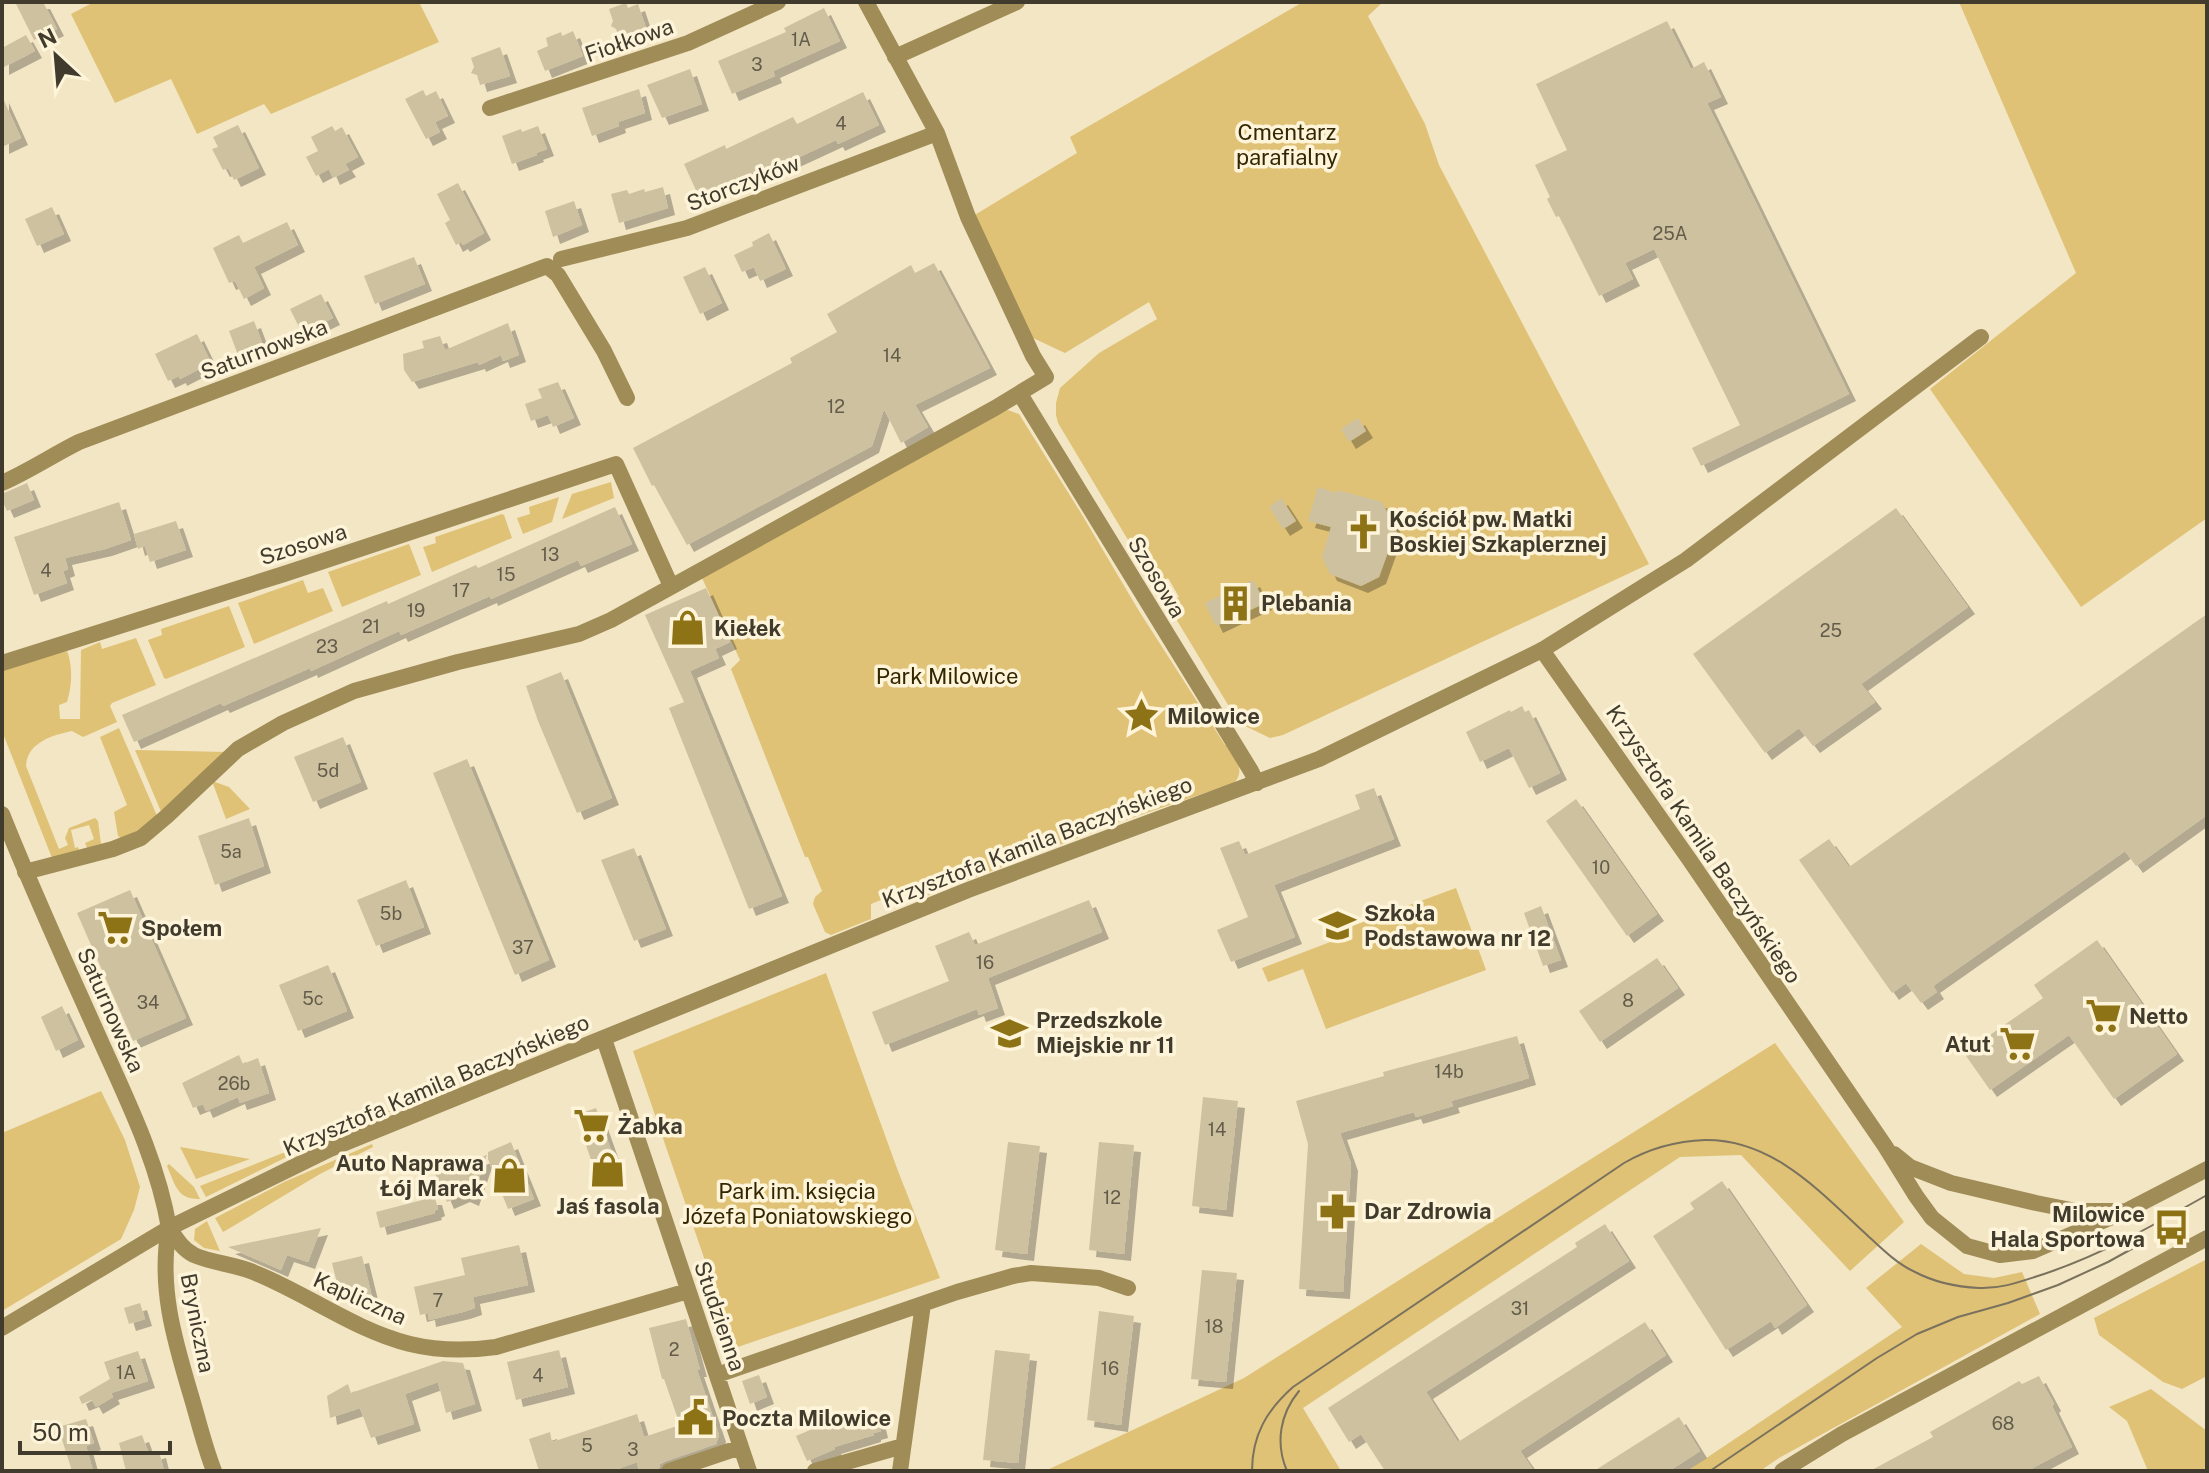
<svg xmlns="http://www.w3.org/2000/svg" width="2209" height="1473" viewBox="0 0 2209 1473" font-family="'Public Sans',sans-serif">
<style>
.green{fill:#dfc276}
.building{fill:#cdc1a0;filter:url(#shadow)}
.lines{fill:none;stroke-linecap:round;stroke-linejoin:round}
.minor{stroke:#a08c57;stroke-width:16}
.tertiary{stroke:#a08c57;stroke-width:16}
.tram{stroke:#7a725e;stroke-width:2}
.labels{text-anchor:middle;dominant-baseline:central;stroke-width:7;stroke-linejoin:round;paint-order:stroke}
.number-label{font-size:18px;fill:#635c4a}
.street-label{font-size:22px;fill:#403b2d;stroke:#fef4d9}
.park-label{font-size:22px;fill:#332702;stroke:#fef4d9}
.poi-label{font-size:22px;font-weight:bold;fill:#403b2d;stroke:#fef4d9;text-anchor:start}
</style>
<defs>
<filter id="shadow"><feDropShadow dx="7" dy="7" stdDeviation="0" flood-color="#0004"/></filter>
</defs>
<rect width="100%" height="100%" fill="#f3e6c5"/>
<path class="green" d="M94,2H419L439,42L271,114L264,104L197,134L171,79L115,103L71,14Z
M1303,2H1383L1368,16L1425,124L1439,165L1649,564L1283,735L1270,738L1239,723L1167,604L1179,597L1168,578L1155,585L1058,423L1056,415V403L1060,388L1099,353L1157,319L1149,302L1065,353L1033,338L973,216L1077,153L1070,137Z
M1959,2H2207V518L2081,607L1930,389L2076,273Z
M1000,407L1019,414L1081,513L1139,611L1225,745L1229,744C1235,758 1246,771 1234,783L1114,824L913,901L903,891L871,904V919L831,935L825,932L813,904L815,897L822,891L808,857H805L731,669L740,660L702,578Z
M611,482L614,498L562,519L572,494Z
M559,497L552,522L523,534L517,518L530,514L529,507Z
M502,514L504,515L512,538L432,572L423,547L436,543L435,537Z
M409,544L421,575L342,607L328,572Z
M303,580L308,593L323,588L333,611L254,644L238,603Z
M229,606L245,647L166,679L164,678L148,640L162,635L161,629Z
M136,638L156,685L112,703L110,706L117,722L83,737L72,731C52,735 27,743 26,766L59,849L68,845L65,838L69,828L95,818L98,821L101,844L87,848L85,843L94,839L89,825L71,830L75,848L78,847L79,850L52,858L2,731V668L67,651C73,666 72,686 67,702L59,705L60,719H80L81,650L100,642L102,649Z
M119,728L158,818L139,831L121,838L118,836L114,812L127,805L100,737Z
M135,750L228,752L162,814Z
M212,781L229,787L250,809L226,819Z
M1456,888L1486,970L1326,1029L1303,969L1268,982L1262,968L1338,939L1336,932Z
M826,973L898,1171L940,1278L735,1348L633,1051Z
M1775,1043L1904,1222L1850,1271L1741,1155L1680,1157L1303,1408L1341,1471H1045L1244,1378Z
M464,1081L321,1140L206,1197L200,1186Z
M101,1091L125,1140L140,1187L134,1210L121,1239L2,1311V1133Z
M372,1144L373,1147L320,1174L225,1231L223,1232L215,1218L284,1182Z
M180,1147L250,1159L196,1179Z
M169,1164L194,1187L200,1199C177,1200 175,1184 167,1166Z
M207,1221L220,1251L204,1248L194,1240L195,1229Z
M1921,1244L1964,1274L1994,1278L2022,1272L2040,1314L1779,1458L1760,1471H1687L1902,1327L1866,1288Z
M2207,1259V1376L2182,1389L2163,1382L2099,1335L2094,1318Z
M2151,1389L2207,1431V1471H2148L2127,1421L2109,1407Z"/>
<path class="building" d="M15,2H43L57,29L34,40Z
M626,3L628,8L638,4L646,28L619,37L616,29L611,26L613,21L609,9Z
M824,8L840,41L773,71L775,76L732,94L718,61L786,32L784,28Z
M1667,21L1691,69L1704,62L1721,97L1707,103L1849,394L1701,466L1692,448L1740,425L1654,249L1625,263L1633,279L1599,296L1559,216L1556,217L1547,199L1550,197L1535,165L1567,150L1536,84Z
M573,31L583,56L545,71L537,51L548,46L546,38L561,32L562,36Z
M26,35L35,51L2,68V48Z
M500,47L510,76L480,85L477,75L471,73L474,67L471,58Z
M690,69L702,104L662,118L647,85Z
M639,89L645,113L618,122L619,126L592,136L582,108Z
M423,90L426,96L436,91L448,116L435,122L440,132L426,139L405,99Z
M863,92L879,125L838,144L836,140L769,171L766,166L699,197L684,164L725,145L726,149L793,117L797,124Z
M2,96L21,138L2,147Z
M238,125L259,168L234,180L228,168L223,170L212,149L218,147L213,137Z
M332,126L335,131L342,127L358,157L345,164L349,170L333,178L329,169L316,176L306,157L318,151L311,137Z
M538,126L547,149L536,153L537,155L512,164L502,136L521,129L522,132Z
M458,183L484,233L463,245L461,242L456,245L445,223L450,220L437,194Z
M663,187L668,208L619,223L611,194L627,190L629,194L644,189L645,192Z
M574,201L582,225L553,237L545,211Z
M52,207L64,234L37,246L25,219Z
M287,222L298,245L254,267L264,288L244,299L235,281L229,283L213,248L239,235L243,243Z
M769,233L786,269L760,281L754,267L742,272L734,255L753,246L752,242Z
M414,257L425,284L375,304L364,276Z
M934,263L990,368L915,405L928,427L901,443L884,409L872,446L687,545L654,485L652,486L633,448L792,363L790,358L837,332L827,314L911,265L915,273Z
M705,267L722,303L700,314L683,277Z
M321,294L333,318L302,333L290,309Z
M254,321L264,348L245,355H238L229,331Z
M508,323L519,355L503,361L501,355L479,365L478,362L412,382L404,370L403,354L424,348L422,341L440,336L445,350Z
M197,334L211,363L180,379L179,376L168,381L155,354Z
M558,382L574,418L553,427L548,415L531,421L525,404L542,398L538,389Z
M1358,418L1366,431L1349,442L1341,429Z
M27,483L34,500L7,511L2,500V494Z
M1318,487L1336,493L1337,490L1382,502L1399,537L1397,545L1389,549L1379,577L1361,586L1330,574L1322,557L1331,527L1308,521Z
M1281,498L1296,521L1283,529L1269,507Z
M119,502L131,540L105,549L65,558L68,569L63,571L67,583L34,595L14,537Z
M615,507L632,544L581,566L578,560L491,599L490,596L401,635L399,631L311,671L310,668L223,706L221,703L134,742L122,715L387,601L388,604L476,565L478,568Z
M1896,508L1968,607L1861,684L1875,702L1813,746L1799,728L1765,753L1693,654Z
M176,521L186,550L150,562L145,546L138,549L134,534Z
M1253,580L1265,603L1216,626L1205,603Z
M706,588L730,642L715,649L719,658L690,671L782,896L749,909L669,708L684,702L645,615Z
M2207,614V815L2136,866L2125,851L1933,986L1937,992L1921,1003L1906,983L1892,993L1799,860L1829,839L1849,867Z
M561,672L612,798L577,813L538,721L526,686Z
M1522,706L1525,712L1529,710L1560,773L1529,788L1509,748L1480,762L1466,732L1510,710L1511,712Z
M343,737L361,782L313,802L294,757Z
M467,759L549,960L515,975L433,773Z
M1374,788L1394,839L1274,885L1295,937L1231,962L1217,930L1248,917L1220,848L1239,841L1245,855L1360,809L1355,795Z
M1576,799L1657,914L1627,936L1546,821Z
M249,818L264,866L215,885L198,836Z
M634,848L666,929L634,941L601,860Z
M406,880L424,927L376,946L357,900Z
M130,890L186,1018L133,1041L77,913Z
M1089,900L1102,932L988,978L998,1008L979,1015L977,1009L885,1045L872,1012L949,981L935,946L969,932L975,945Z
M1541,906L1561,960L1543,966L1524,913Z
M2097,940L2177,1054L2114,1099L2069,1035L1990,1090L1964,1053L2043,998L2034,985Z
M1657,958L1678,988L1600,1042L1579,1011Z
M328,965L347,1011L298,1031L279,985Z
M62,1006L78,1040L56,1051L41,1017Z
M1517,1036L1529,1078L1451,1101L1453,1106L1416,1117L1414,1112L1340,1133L1351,1164L1343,1292L1299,1289L1308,1144L1296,1101L1384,1076L1383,1072Z
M239,1055L243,1064L258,1058L269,1093L240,1103L238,1097L206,1111L203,1104L193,1108L182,1083Z
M1203,1097L1238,1101L1226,1210L1192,1206Z
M596,1108L612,1153L591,1160L576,1115Z
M511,1142L534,1199L508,1209L488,1159V1152Z
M1008,1142L1040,1146L1027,1254L995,1250Z
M1099,1142L1134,1145L1124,1254L1089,1250Z
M487,1155L472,1199L463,1195L447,1202L435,1174Z
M1722,1181L1807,1305L1775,1328L1771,1321L1726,1350L1653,1236L1694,1209L1690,1203Z
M430,1198H435L438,1209L434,1211L435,1213L380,1228L376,1212Z
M1605,1224L1629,1261L1426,1392L1458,1442L1645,1322L1666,1355L1520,1451L1534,1471H1385L1361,1434L1349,1442L1328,1408L1577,1247L1575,1243Z
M321,1228L308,1262L287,1255L281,1270L228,1247Z
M519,1245L528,1285L473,1297L475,1308L463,1312L429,1320L428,1313L420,1315L414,1287L465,1275L461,1258Z
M362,1256L373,1301L358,1305L355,1292L340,1295L332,1263Z
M1202,1270L1237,1273L1226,1382L1191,1379Z
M140,1303L145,1319L129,1324L124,1308Z
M1099,1311L1134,1316L1121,1425L1087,1420Z
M686,1319L700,1370H697L719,1435L716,1444L666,1461L660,1464L658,1471H639L637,1462L612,1471H539L529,1439L550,1432L552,1442L637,1414L644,1437L680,1425L664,1379H662L649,1328Z
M559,1350L568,1387L516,1400L507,1362Z
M995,1350L1030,1354L1018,1463L983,1460Z
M138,1351L148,1381L111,1393L113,1397L96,1407L92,1400L82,1404L79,1397L110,1379L104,1362Z
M443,1361L463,1363L475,1404L446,1413L438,1382L405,1394L414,1424L371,1438L360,1408L330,1418L327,1396L348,1384L351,1393Z
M759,1375L767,1397L750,1404L742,1381Z
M2039,1376L2054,1404L2052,1406L2072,1447L2027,1471H1870L1933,1437L1930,1432L1983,1402L2019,1381L2022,1384Z
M877,1414L881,1431L874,1433V1435L834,1447L835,1449L807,1461L796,1436L824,1424L826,1429Z
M1679,1417L1700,1451L1669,1471H1594Z
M86,1419L94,1443L86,1446L93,1471H72L58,1427Z
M142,1435L149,1454L159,1451L164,1471H126L119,1443Z"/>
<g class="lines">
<path class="minor" d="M895,57L1017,2
M490,108L688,43L778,2
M561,259L687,228L937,133
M1020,394L1251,771L1257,783
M2,483C29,471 53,455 79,442L547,266L558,275L604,351L627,398
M1542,650L1686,560L1981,337
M2,663L284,574L616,464L671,586
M25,872L113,849L141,838L167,816L238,749L283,723L354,691L458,662L579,634L611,620L995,408L1046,377L1033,356L968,217L937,133L866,2
M604,1039L749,1471
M169,1228C176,1238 182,1249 194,1255C212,1263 234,1264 253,1272C306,1293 354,1330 410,1344C439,1351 467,1351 496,1347L688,1291
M169,1228C158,1288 175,1342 192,1399C199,1423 205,1448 214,1471
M717,1375L957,1292L1013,1276L1031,1273L1099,1278L1128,1288
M669,1471L741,1447
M815,1471L903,1446
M900,1471L923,1304
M1782,1471L1842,1434L2207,1238"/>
<path class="tertiary" d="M2,814C33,892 68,968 102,1044C129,1104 158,1163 169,1228
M1894,1154L1910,1167L1951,1183L2036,1203L2076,1211H2120
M2,1328L169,1228L330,1149L968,890L1319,759L1542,650L1689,859L1885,1146L1916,1196L1932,1218L1967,1246L2000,1255L2033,1251L2126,1211L2207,1169"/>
<path class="tram" d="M1252,1471C1252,1435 1267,1410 1293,1387L1624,1163C1650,1148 1675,1141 1705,1140C1773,1139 1820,1192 1867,1235C1881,1248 1897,1264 1915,1272C1934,1282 1957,1287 1979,1288C2002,1289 2022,1281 2044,1274C2101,1255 2154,1225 2207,1195
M1287,1471C1275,1443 1280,1414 1299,1391
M1710,1471L1877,1358L1917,1334L1958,1317L2008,1303L2058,1285L2108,1262L2137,1246"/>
</g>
<defs>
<symbol id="church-bare" viewBox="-9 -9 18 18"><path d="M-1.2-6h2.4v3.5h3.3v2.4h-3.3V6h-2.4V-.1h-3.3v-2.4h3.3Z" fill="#8e7216" stroke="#fef4d9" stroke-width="2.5" paint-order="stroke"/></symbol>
<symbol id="building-bare" viewBox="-9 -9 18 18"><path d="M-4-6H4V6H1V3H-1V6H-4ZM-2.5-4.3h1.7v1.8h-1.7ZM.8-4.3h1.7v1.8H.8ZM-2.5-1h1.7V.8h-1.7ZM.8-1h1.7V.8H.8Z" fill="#8e7216" stroke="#fef4d9" stroke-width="2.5" paint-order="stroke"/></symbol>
<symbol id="shop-bare" viewBox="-9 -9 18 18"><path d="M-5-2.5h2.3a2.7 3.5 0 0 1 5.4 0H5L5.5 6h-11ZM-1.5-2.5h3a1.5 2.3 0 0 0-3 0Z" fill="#8e7216" stroke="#fef4d9" stroke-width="2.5" paint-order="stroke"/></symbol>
<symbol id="sight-bare" viewBox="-9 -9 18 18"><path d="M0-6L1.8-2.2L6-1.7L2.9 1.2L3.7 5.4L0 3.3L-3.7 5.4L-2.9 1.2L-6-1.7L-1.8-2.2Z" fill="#8e7216" stroke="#fef4d9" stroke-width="2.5" paint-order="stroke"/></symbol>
<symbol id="school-bare" viewBox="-9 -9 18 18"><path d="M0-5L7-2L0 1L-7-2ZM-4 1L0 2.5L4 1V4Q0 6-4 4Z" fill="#8e7216" stroke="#fef4d9" stroke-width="2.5" paint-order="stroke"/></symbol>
<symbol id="supermarket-bare" viewBox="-9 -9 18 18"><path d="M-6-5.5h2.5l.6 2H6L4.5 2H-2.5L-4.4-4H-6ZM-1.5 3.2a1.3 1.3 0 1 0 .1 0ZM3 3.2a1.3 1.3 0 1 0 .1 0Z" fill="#8e7216" stroke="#fef4d9" stroke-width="2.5" paint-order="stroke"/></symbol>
<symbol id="pharmacy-bare" viewBox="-9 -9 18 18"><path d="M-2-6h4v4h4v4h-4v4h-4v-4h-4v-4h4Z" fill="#8e7216" stroke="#fef4d9" stroke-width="2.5" paint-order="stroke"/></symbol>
<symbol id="bus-bare" viewBox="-9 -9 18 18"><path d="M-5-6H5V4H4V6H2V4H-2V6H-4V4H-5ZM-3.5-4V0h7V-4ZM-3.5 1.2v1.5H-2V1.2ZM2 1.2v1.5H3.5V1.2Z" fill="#8e7216" stroke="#fef4d9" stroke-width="2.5" paint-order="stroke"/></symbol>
<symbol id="civic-bare" viewBox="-9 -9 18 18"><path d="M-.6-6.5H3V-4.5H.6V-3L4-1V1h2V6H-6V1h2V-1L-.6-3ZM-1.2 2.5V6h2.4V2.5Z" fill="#8e7216" stroke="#fef4d9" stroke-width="2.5" paint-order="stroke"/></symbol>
</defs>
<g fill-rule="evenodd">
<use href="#church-bare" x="1338" y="506" width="51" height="51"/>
<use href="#building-bare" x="1210" y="578" width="51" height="51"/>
<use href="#shop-bare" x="662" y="602" width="51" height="51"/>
<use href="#sight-bare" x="1116" y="690" width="51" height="51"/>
<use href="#school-bare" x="1312" y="900" width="51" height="51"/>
<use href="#supermarket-bare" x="90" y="902" width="51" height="51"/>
<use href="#supermarket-bare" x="2078" y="990" width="51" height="51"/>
<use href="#school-bare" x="984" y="1008" width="51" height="51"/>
<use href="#supermarket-bare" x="1992" y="1018" width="51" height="51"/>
<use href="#supermarket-bare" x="566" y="1100" width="51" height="51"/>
<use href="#shop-bare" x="582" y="1144" width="51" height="51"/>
<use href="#shop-bare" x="484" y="1150" width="51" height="51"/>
<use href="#pharmacy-bare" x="1312" y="1186" width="51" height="51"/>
<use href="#bus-bare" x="2146" y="1202" width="51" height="51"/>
<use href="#civic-bare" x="670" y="1392" width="51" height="51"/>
</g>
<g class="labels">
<g class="number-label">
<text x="801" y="39">1A</text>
<text x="757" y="64">3</text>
<text x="841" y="123">4</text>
<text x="1670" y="233">25A</text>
<text x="892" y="355">14</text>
<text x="836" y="406">12</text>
<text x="550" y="554">13</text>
<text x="46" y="570">4</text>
<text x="506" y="574">15</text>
<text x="461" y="590">17</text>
<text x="416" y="610">19</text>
<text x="371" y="626">21</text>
<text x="1831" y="630">25</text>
<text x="327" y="646">23</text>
<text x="328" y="770">5d</text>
<text x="231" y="851">5a</text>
<text x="1601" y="867">10</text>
<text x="391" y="913">5b</text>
<text x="523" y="947">37</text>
<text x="985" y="962">16</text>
<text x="313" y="998">5c</text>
<text x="1628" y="1000">8</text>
<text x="148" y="1002">34</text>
<text x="1449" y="1071">14b</text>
<text x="234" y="1083">26b</text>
<text x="1217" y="1129">14</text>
<text x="1112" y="1197">12</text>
<text x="438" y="1300">7</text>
<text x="1520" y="1308">31</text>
<text x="1214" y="1326">18</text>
<text x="674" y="1349">2</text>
<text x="1110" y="1368">16</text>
<text x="126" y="1372">1A</text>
<text x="538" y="1375">4</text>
<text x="2003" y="1423">68</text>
<text x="587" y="1445">5</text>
<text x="633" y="1449">3</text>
</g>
<g class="street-label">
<text transform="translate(629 40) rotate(-19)">Fiołkowa</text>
<text transform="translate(743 183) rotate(-21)">Storczyków</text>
<text transform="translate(264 349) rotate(-21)">Saturnowska</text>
<text transform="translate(303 544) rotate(-18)">Szosowa</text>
<text transform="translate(1157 577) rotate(59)">Szosowa</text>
<text transform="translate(1037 842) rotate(-21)">Krzysztofa Kamila Baczyńskiego</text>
<text transform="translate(1704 844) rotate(56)">Krzysztofa Kamila Baczyńskiego</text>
<text transform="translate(111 1010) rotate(66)">Saturnowska</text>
<text transform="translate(436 1085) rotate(-23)">Krzysztofa Kamila Baczyńskiego</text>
<text transform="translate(360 1298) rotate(24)">Kapliczna</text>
<text transform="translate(720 1316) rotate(71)">Studzienna</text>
<text transform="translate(198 1323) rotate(79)">Bryniczna</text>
</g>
<g class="park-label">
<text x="1287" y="132">Cmentarz<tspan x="1287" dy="25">parafialny</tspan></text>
<text x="947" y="676">Park Milowice</text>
<text x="797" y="1191">Park im. księcia<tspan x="797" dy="25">Józefa Poniatowskiego</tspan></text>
</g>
<g class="poi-label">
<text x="1389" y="519">Kościół pw. Matki<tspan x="1389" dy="25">Boskiej Szkaplerznej</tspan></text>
<text x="1261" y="603">Plebania</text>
<text x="714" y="628">Kiełek</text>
<text x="1167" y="716">Milowice</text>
<text x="1364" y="913">Szkoła<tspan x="1364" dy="25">Podstawowa nr 12</tspan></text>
<text x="141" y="928">Społem</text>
<text x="2129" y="1016">Netto</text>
<text x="1036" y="1020">Przedszkole<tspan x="1036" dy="25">Miejskie nr 11</tspan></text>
<text x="1991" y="1044" text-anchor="end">Atut</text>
<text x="617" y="1126">Żabka</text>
<text x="484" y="1163" text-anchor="end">Auto Naprawa<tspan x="484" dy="25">Łój Marek</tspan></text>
<text x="608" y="1206" text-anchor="middle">Jaś fasola</text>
<text x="1364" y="1211">Dar Zdrowia</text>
<text x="2145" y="1214" text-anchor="end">Milowice<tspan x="2145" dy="25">Hala Sportowa</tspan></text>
<text x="722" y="1418">Poczta Milowice</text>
</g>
</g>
<rect width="2209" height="1473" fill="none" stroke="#403b2d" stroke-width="8"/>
<g transform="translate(56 56) rotate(334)" stroke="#fef4d9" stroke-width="6" paint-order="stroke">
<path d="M0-6L14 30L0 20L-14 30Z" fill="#403b2d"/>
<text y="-12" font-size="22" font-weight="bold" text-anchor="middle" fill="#403b2d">N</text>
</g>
<path d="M20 1441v12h150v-12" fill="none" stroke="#403b2d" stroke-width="4"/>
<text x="32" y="1441" font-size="24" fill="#403b2d" stroke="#fef4d9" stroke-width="6" paint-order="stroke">50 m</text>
</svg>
